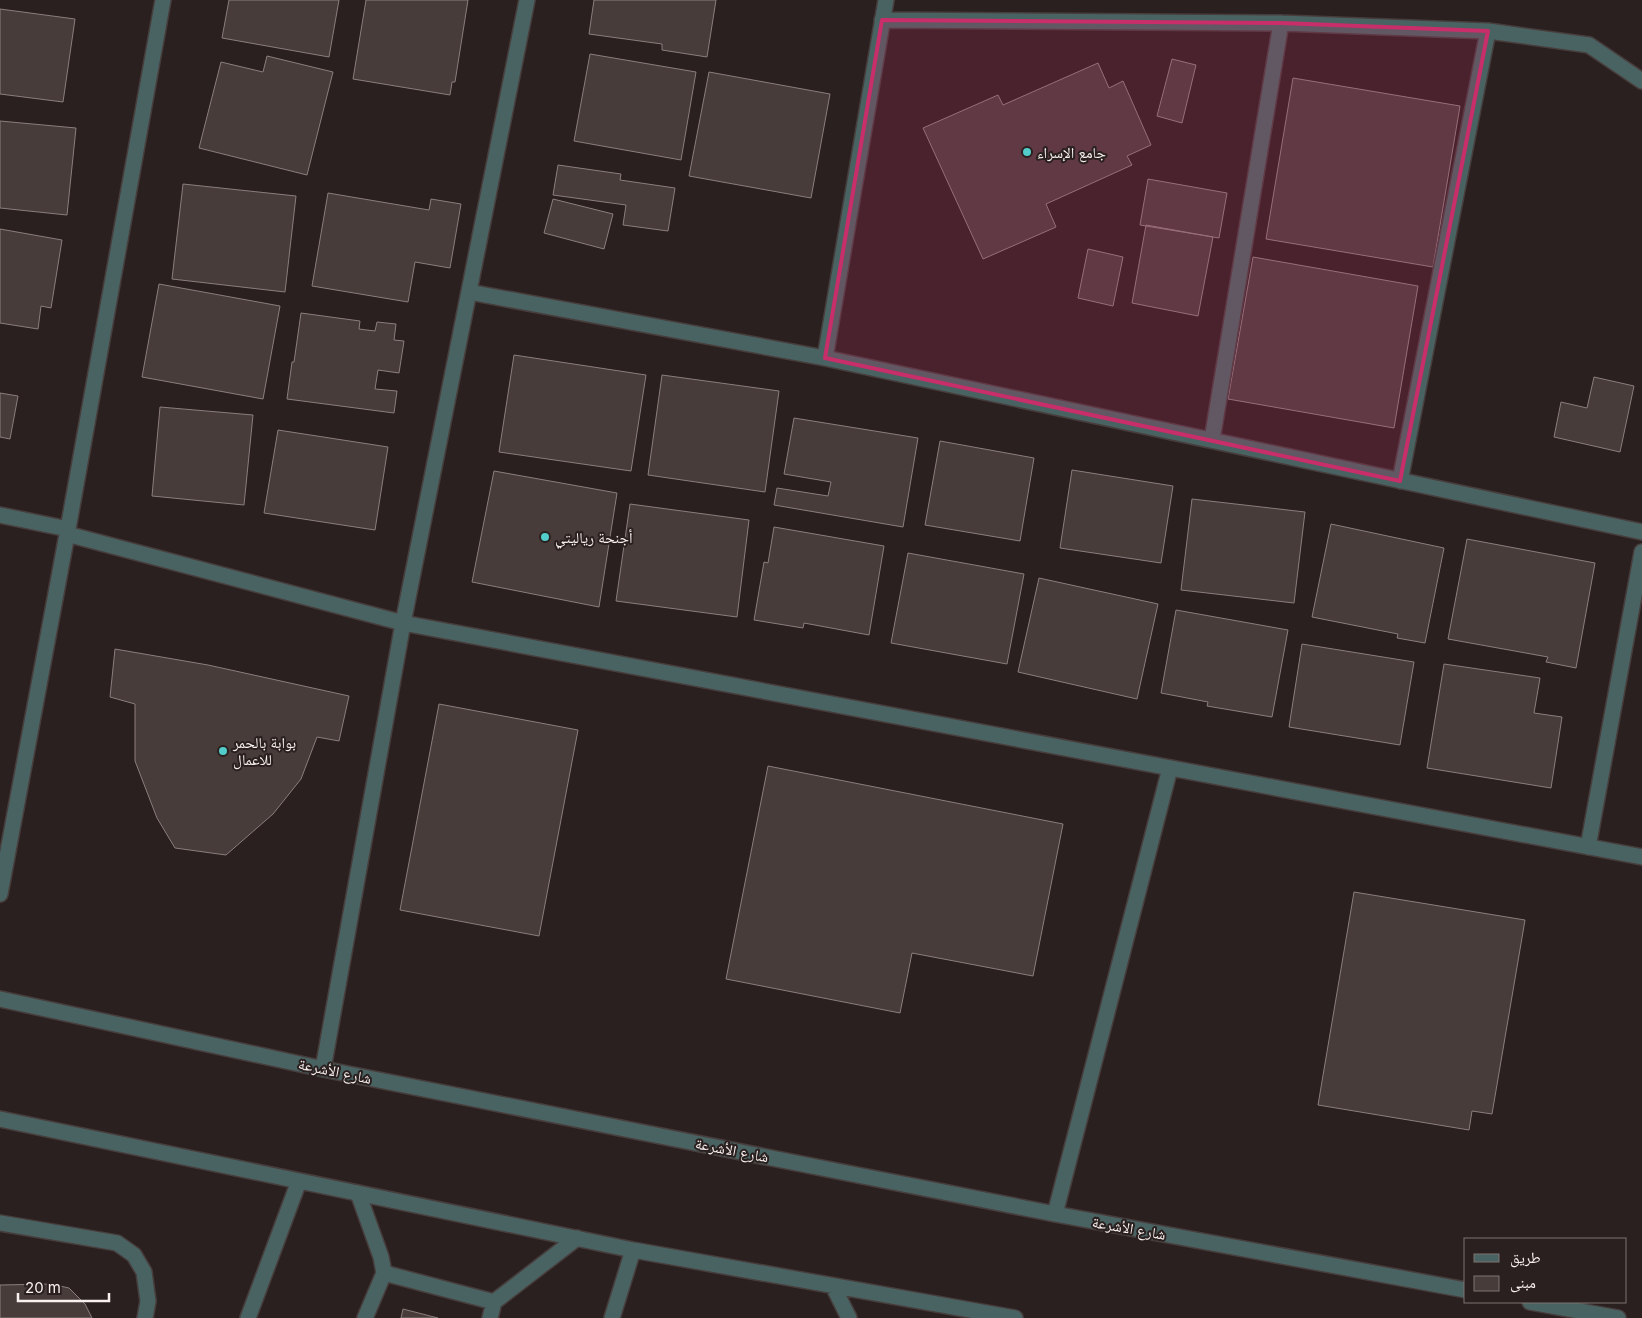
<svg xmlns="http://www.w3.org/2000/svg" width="1642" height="1318" viewBox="0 0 1642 1318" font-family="Inter,'Noto Naskh Arabic',sans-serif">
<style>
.building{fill:#483c3b;stroke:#8b7e7d}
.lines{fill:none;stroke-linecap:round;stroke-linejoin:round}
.minor-casing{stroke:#473d3c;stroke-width:18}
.minor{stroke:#496363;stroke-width:15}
.marked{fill:#c72e6a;fill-opacity:0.2;stroke:#c72e6a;stroke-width:4;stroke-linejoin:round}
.poi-dot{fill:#53cdcb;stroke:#2a201f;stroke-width:2}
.labels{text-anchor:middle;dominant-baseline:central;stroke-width:4;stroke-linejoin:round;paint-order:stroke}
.poi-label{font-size:15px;fill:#f8f1f0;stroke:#2a201f;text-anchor:start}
.street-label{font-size:15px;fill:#f8f1f0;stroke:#2a201f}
</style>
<rect width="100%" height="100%" fill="#2a201f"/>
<path class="building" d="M229,0H339L329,57L222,38Z
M366,0H468L455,82H452L450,95L353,79Z
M594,0H716L707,57L662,50V44L589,34Z
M0,9L75,19L63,102L0,94Z
M590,54L696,72L681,160L574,141Z
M267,56L333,72L307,175L199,148L221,62L263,72Z
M1172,59L1196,65L1182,123L1157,116Z
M1098,63L1109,88L1123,81L1151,145L1127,156L1132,165L1046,204L1056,227L983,259L923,128L998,95L1003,105Z
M709,72L830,94L811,198L689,176Z
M1293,78L1460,106L1433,267L1266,239Z
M0,121L76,128L67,215L0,208Z
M558,165L621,174L620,180L675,188L668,231L623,225L626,205L553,195Z
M1148,179L1227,193L1219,238L1140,225Z
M183,184L296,196L285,292L172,279Z
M328,193L429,210L431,199L461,204L450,268L415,262L408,302L312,286Z
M553,199L613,214L604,249L544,233Z
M1146,225L1213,237L1198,316L1132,303Z
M0,229L62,240L51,308L41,306L38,329L0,323Z
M1088,249L1123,257L1113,306L1078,298Z
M1253,257L1418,286L1394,428L1228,399Z
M159,284L280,306L263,399L142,377Z
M301,313L360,321L359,329L375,331L377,322L396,324L394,340L404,341L399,373L378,370L375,389L397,391L394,413L287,399L292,362H294Z
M514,355L646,375L631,471L499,452Z
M662,375L779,391L765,492L648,475Z
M1594,377L1634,386L1620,452L1554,437L1561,402L1587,408Z
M0,393L18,396L10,439L0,437Z
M160,407L253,415L244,505L152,496Z
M794,418L918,438L903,527L774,505L777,488L828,496L831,482L784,474Z
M278,430L388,447L375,530L264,513Z
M940,441L1034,458L1020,541L925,525Z
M1072,470L1173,486L1161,563L1060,548Z
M494,471L617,493L599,607L472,582Z
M1192,499L1305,512L1294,603L1181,590Z
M630,504L749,520L737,617L616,601Z
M1331,524L1444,548L1425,643L1397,638L1398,634L1312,617Z
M774,527L884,546L869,635L804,623L803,628L754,620L764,562L768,563Z
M1467,539L1595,563L1576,668L1546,662L1548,657L1448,639Z
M908,553L1024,574L1007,664L891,643Z
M1039,578L1158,604L1137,699L1018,672Z
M1176,610L1288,630L1272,717L1207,706L1208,702L1161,693Z
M1302,644L1414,662L1400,745L1289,727Z
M115,649L208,665L349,696L339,741L317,737L301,779L273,814L226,855L175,848L157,818L135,761V704L110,697Z
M1444,664L1540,678L1534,713L1562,717L1551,788L1427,768Z
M439,704L578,730L539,936L400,910Z
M768,766L1063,824L1033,976L912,953L900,1013L726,979Z
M1354,892L1525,920L1492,1114L1472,1111L1469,1130L1318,1105Z
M51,1284L69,1288L85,1304L92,1318H0V1285Z
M403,1309L438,1318H401Z"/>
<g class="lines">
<defs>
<path id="minor" d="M882,20L1281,23L1488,31L1589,45L1642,81
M469,292L825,358L1642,532
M825,358L886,0
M1212,440L1281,23
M1400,481L1488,31
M0,515L68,529
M67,534L403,623L1642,857
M1588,847L1642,552
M0,894L68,529L163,0
M0,999L323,1069L847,1173L1055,1214L1466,1290
M323,1069L403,623L527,0
M0,1119L633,1250L1015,1318
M358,1193L381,1257L384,1273L494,1302L577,1238
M1055,1214L1170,768
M0,1223L117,1243L134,1255L144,1272L148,1301L145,1318
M833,1286L849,1318
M1530,1302L1618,1318
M248,1318L299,1181
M365,1318L384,1273
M490,1318L494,1302
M612,1318L633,1250"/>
</defs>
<use href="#minor" class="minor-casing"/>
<use href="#minor" class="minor"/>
</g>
<path class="marked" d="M882,20L1281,23L1488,31L1400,481L825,358Z"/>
<g class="poi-dot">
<circle cx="1027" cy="152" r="5"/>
<circle cx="545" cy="537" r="5"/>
<circle cx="223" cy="751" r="5"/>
</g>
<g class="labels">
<g class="poi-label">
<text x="1037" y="152">جامع الإسراء</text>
<text x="555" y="537">أجنحة رياليتي</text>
<text x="233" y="742">بوابة بالحمر<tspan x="233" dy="17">للاعمال</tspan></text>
</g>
<g class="street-label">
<text transform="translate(335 1071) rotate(12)">شارع الأشرعة</text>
<text transform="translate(732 1150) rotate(11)">شارع الأشرعة</text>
<text transform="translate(1129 1228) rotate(10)">شارع الأشرعة</text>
</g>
</g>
<rect x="1464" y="1238" width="162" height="65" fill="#2a201f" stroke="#7c7473"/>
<rect x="1474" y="1254" width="25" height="8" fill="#496363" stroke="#7c7473"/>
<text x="1510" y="1263" font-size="15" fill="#f8f1f0">طريق</text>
<rect x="1474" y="1276" width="25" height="15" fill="#483c3b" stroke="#7c7473"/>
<text x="1510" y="1288" font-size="15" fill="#f8f1f0">مبنى</text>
<path d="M18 1293v8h91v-8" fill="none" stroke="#f8f1f0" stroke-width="2.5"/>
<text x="25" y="1293" font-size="15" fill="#f8f1f0" stroke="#2a201f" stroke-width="4" paint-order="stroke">20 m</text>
</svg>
